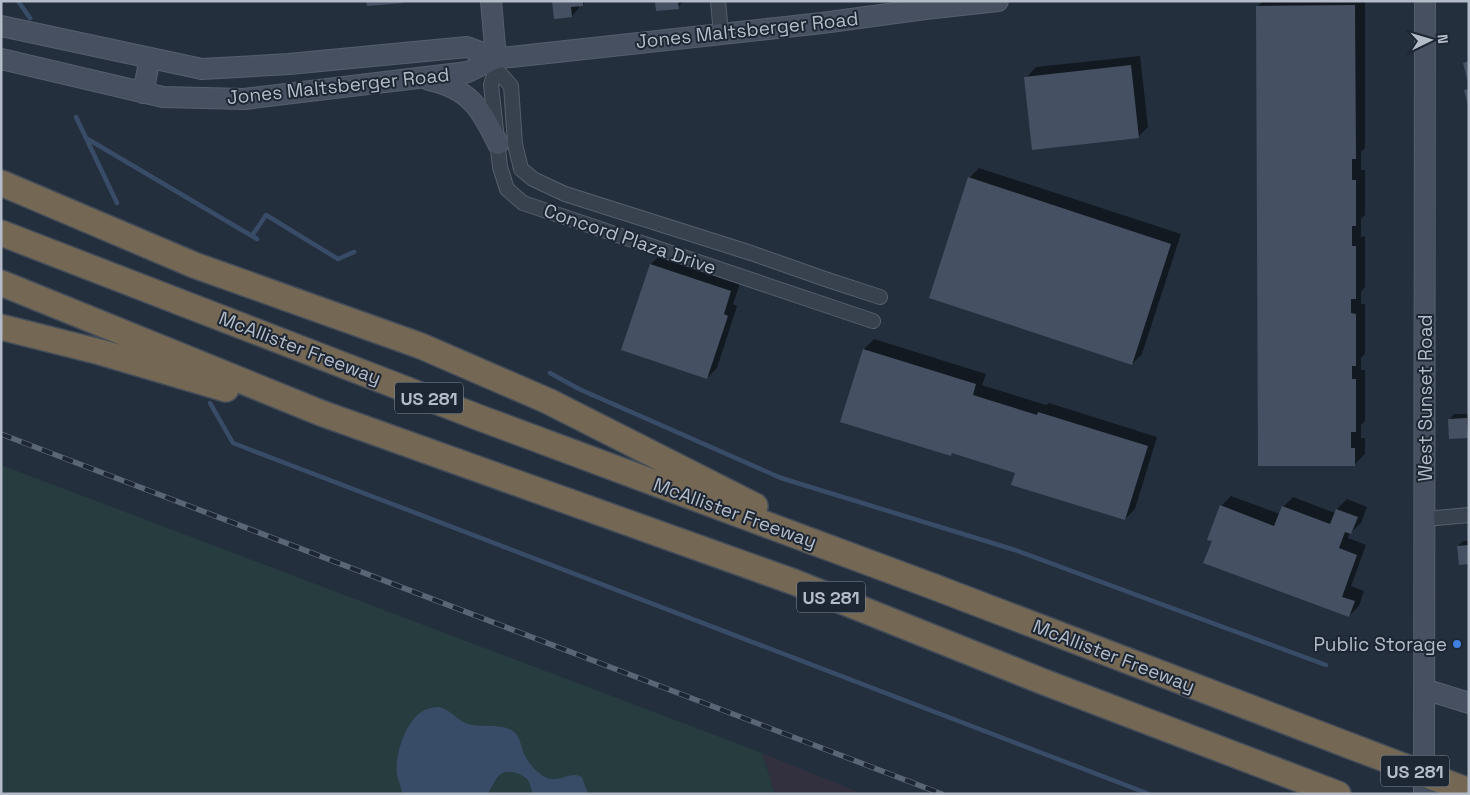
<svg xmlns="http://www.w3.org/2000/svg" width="1470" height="795" viewBox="0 0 1470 795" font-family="'Space Grotesk',sans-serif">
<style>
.medical{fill:#32303f}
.green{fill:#263c3f}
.water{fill:#394c67}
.shadow{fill:#0007}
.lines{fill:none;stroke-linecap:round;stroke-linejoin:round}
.stream{stroke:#394c67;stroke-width:4.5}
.building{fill:#455162}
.street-casing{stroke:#565f6c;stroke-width:16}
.secondary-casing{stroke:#565f6c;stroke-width:22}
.highway-casing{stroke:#434c59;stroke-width:28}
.street{stroke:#38414e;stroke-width:14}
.secondary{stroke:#465061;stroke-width:20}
.highway{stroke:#746855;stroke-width:25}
.rail-casing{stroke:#5a6575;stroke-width:5.5}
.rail{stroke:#1d2633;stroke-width:4;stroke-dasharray:11;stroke-linecap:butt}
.highway-bridge-casing{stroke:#434c59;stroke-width:28;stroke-linecap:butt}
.highway-bridge{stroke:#746855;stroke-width:25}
.shop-dot{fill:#3f7fe0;stroke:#1d2633;stroke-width:2}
.labels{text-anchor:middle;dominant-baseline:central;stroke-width:4;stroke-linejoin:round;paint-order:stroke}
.shield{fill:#1d2633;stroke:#878f9c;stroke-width:1}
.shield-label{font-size:18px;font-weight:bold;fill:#b4bcc9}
.street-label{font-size:19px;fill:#b4bcc9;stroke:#1d2633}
.poi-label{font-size:19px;fill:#b4bcc9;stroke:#1d2633;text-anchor:end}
</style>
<rect width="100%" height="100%" fill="#242f3e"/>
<path class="medical" d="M762,753L863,794H775Z"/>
<path class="green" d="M1,465L762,753L775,794H1Z"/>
<path class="water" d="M439,707C452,710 459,723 472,725C485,727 507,723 516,734C520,738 521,746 523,751C526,761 537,773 545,777C555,783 565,775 575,775C578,775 580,776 582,777L588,794H533C531,790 530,782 527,779C521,773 508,769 501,774C495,778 492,787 488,794H402C402,787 398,781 397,775C394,756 406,720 423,711C428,708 434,707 439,707Z"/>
<path class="shadow" d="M554,1H586L583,5H579V8L572,16Z
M656,1H684L678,7Z
M1263,1H1365V148L1361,152V170H1365V215L1361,219V237L1365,236V287L1361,292V304H1365V354L1361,358V370H1365V421L1361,425V438H1365V454L1355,464L1259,465L1258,6Z
M1140,56L1148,127L1138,137L1026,78L1036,67Z
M979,168L1181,234L1142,354L1132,364L969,178Z
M661,254L741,281L733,304L737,306L717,368L707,378L651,264Z
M874,339L986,374L982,385L1046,405L1049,403L1157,437L1135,509L1125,519L1016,472L953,452L950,455L842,421L864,349Z
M1454,414H1469L1468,437L1450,419Z
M1231,496L1280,514L1283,507L1293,497L1335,513L1337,509L1347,499L1367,507L1361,523L1350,533L1348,538L1366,545L1351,586L1364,591L1359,606L1349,616L1213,540L1221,506Z
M1463,541H1469V563L1458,546Z"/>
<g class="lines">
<path class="stream" d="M18,1L30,18
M76,117L117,203
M86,138L257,239
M252,236L266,215L338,259L354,252
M550,373L579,389L781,478L1015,550L1326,665
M210,403L233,443L1149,794"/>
</g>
<path class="building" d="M366,1H403V3L367,6Z
M552,1H583V6L571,7L572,17L554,19Z
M655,1H678L679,9L656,11Z
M1355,5L1356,159H1352V180H1356V226H1352V246H1356V299H1351V313L1356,314V366H1352V379H1356V432H1351V448H1355V466H1258L1256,6Z
M1469,61V82H1468L1463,63Z
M1131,65L1139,138L1032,150L1024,77Z
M1469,89V105H1468L1464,90Z
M968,177L1171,244L1132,365L929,298Z
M650,264L731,291L724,314L728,316L707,379L621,350Z
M863,349L976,384L973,395L1037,415L1038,412L1148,446L1125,520L1011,485L1015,473L952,453L951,456L840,422Z
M1467,418L1468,438L1449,439L1448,419Z
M1220,505L1274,526L1282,506L1330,524L1336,509L1358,517L1351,534L1345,532L1339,548L1357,555L1342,597L1355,601L1349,617L1203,563L1212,541L1207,540Z
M1469,545V564L1459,565L1457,546Z"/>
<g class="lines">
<defs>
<path id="street" d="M718,1L721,34
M496,58V69L491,85L500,167L507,189L523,203L873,321
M496,69L511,86L515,144L521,169L533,179L565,194L751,253L825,279L880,297
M1425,519L1469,515"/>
<path id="secondary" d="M491,1L496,58
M1,26L202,69L289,64L467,47L496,58L511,57L822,23L925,9L998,1
M1,59L163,97L244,99L468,72L496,58
M429,80C470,89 481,109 498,144
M143,93L150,58
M1424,689L1469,703
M1424,794L1425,1"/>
<path id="highway" d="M1,183L194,265L421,346L548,401L755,506
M1,233L480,418L932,586L1361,750
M1,283L321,413L794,582L1044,682L1338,794
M1,327L100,352L226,389"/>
</defs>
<use href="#street" class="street-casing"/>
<use href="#secondary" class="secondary-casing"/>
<use href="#highway" class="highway-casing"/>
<use href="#street" class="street"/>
<use href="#secondary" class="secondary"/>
<use href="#highway" class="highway"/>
<defs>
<path id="rail" d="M1,434L942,794"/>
</defs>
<use href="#rail" class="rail-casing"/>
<use href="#rail" class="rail"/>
<defs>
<path id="highway-bridge" d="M1361,750L1469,791"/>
</defs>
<use href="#highway-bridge" class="highway-bridge-casing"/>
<use href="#highway-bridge" class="highway-bridge"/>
</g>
<circle class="shop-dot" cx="1457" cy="644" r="5"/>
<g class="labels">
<g class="shield">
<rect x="395" y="382.5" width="68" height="31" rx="4"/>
<rect x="797" y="581.5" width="68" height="31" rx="4"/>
<rect x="1381" y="755.5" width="68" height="31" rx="4"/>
</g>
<g class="shield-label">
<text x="429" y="398">US 281</text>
<text x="831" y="597">US 281</text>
<text x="1415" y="771">US 281</text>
</g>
<g class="street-label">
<text transform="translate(747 30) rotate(-6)">Jones Maltsberger Road</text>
<text transform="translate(338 86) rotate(-6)">Jones Maltsberger Road</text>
<text transform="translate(630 239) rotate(19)">Concord Plaza Drive</text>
<text transform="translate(300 348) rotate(21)">McAllister Freeway</text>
<text transform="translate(1425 398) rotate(-90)">West Sunset Road</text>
<text transform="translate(735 513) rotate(20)">McAllister Freeway</text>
<text transform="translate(1114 656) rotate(21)">McAllister Freeway</text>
</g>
<g class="poi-label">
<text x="1447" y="644">Public Storage</text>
</g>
</g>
<rect width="1470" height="795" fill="none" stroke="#b4bcc9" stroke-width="5"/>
<g transform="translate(1430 40) rotate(85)" stroke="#1d2633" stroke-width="4" paint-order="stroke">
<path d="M0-4L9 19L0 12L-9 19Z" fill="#b4bcc9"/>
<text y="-8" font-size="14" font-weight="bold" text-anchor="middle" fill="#b4bcc9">N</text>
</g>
</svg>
